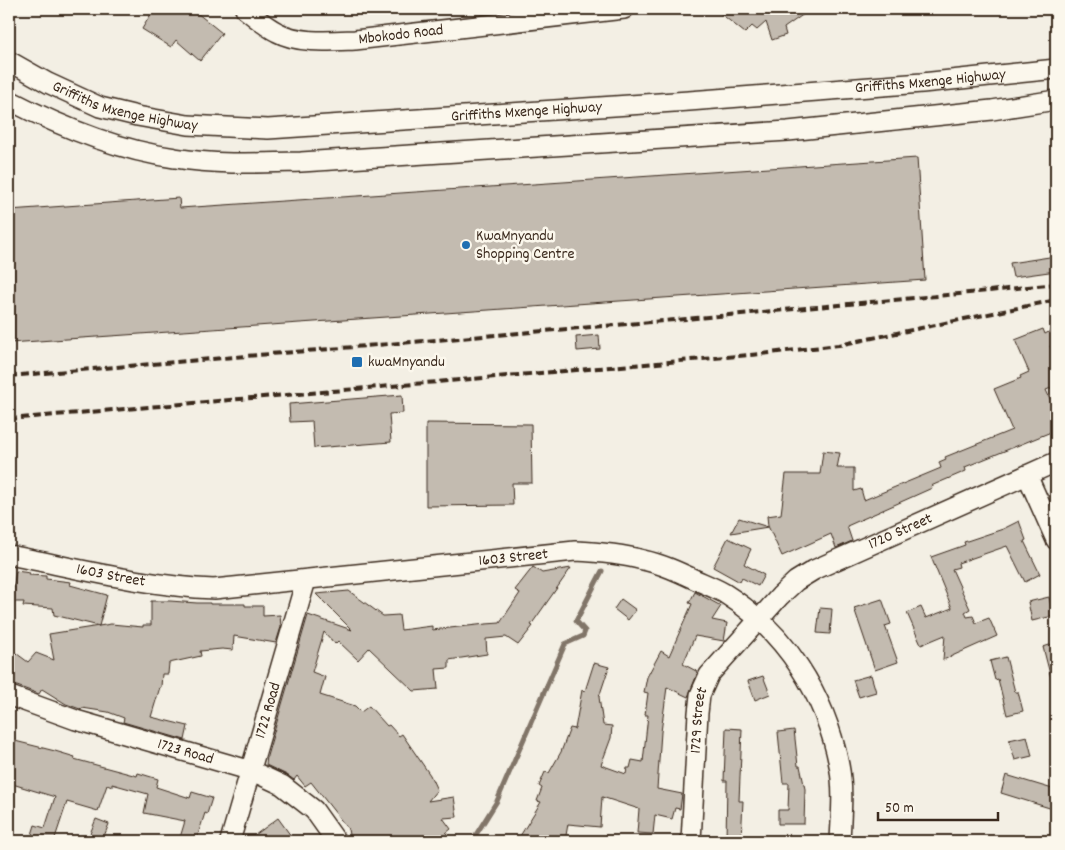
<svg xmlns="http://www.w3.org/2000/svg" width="1065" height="850" viewBox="0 0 1065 850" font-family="Dekko,sans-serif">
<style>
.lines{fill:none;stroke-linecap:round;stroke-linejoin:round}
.stream{stroke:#817468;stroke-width:5}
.building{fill:#c3bbb0;stroke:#3b2a1e}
.minor-casing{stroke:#3b2a1e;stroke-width:22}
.minor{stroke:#fbf7ec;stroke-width:19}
.rail{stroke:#3b2a1e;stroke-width:4;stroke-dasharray:8 4;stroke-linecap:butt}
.poi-dot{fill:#1f6fb2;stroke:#fbf7ec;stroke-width:2}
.labels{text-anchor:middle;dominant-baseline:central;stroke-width:5;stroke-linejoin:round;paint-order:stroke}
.street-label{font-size:16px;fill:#3b2a1e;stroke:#fbf7ec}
.poi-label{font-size:16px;fill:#3b2a1e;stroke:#fbf7ec;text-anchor:start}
</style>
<rect width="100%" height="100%" fill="#f3efe4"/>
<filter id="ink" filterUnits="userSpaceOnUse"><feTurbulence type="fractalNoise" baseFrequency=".02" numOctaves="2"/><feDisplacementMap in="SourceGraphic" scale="10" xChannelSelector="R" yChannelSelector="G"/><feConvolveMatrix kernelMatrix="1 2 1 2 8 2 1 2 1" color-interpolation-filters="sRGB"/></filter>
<g filter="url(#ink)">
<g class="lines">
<path class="stream" d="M472,841L497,801L565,644L583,636L585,631L576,621L602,571"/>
</g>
<path class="building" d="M154,9H192L222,33L200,61L176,40L171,47L142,29Z
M715,9H811L784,28L786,35L772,40L766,22L757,30L752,26L745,33Z
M917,158L925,280L9,343V210L179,198L180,208Z
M1056,256V271L1013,277L1010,263Z
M1056,328V343L1050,346L1056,359V386L1046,390L1056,412V430L965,467L966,471L931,486L932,488L847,526L852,541L836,548L831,534L782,556L768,526L767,516L781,514L786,474H820L823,451L840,453L837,468H854V491L861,489L864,500L941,468L939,462L946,459L945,457L1012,430L994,389L1021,378L1020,376L1029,372L1015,340L1043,329L1045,334Z
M599,335L600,349L577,351L576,337Z
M402,395L403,413L389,414L391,442L314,448L312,421L290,422L289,404Z
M426,423L531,424L532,483H512L513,505L426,506Z
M739,518L768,527L731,533Z
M1019,521L1026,540L1024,541L1040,574L1025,582L1007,546L958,563L959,567L952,569L970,609L965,612L967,617L973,616L976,623L989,618L997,636L943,660L945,635L921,645L907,613L921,607L926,618L952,608L931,557L965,545L964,542L1003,529Z
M728,538L751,549L744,564L764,575L758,586L742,578L740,582L713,567Z
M533,567L542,573L571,568L531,625L533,626L518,645L506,637L486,639L487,654L449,660V668L436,669L438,689L414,691L369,648L358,660L338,641L335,644L324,632L312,672L325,677L320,695L355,706L361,712L369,706L387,726L389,725L399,736L402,734L430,775L437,790L428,801L454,797L457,817L443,818L451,829L446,833L453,841H391V839L350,841L348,829L311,782L305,786L297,776L294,780L287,775L266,765L267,756L308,615L352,630L316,594L349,591L383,616L399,615L401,630L432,626V630L486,624L500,623L520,593L515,590Z
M16,571L30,573L29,575L46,576V579L71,582L70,585L107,595L99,626L111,624L143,627V625H151V601H170L197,603H210V604H245V606H263V616L280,615L281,627L276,643L234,636L233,650L222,649L200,651L201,656L169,663L168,674H162L161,687H160L151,717L188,726L185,740L123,722L124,718L108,712L82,708L81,710L80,709L66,704L42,689L39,694L17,686L9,687V648L28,662L36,653L54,660L49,634L99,626L54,615L53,608L23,606L24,602H11Z
M695,592L721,606L712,620L727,623L724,641L695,636L683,664L698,672L688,697L667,687L661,732L657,789L682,794L680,809L675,808L672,819L655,815L653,834L637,833L639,809L602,797L600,827L568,824L565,841H517L541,802L537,801L542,788L539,786L545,772L549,773L561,752L570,728L575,729L582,690L585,691L594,663L609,667L599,697L603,725L612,726L611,738L601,765L626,774L627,768H630L632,760L643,762L648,715H645L648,693L644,692L647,677L661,651L669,656L692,604L689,603Z
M1049,597L1053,616L1032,621L1028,602Z
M621,599L636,610L628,620L614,609Z
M882,599L891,624L885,626L898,662L875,670L854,608Z
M820,608L832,609L830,634L817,633Z
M1056,643V681L1052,682L1043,647Z
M1006,657L1015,692H1018L1023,711L1007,715L998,679L995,680L990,661Z
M871,675L876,692L859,697L853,680Z
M763,676L770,694L755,700L748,681Z
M726,728L742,729L739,801H743L741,841H726L727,781H724Z
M794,730L798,766H800L805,789L804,824H778V810H788L789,783H783L778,732Z
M1027,736L1032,756L1015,760L1009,740Z
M11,740L55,751L75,757L74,759L137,776L138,773L158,779L156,787L190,798L192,792L212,798L207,814L205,813L196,841H179L185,821L144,813L148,794L112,784V787L107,785L98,811L67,802L54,841H30L35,825L45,828L55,797L9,783V749Z
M1006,775L1056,790V810L1001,793Z
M278,818L291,836L283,841H247Z
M96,819L109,824L102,841H87Z"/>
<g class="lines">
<defs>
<g id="minor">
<path id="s1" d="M245,9C255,17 265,26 277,32C299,44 331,41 355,40L624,9"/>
<path id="s2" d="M9,61L48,83L100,107L137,116L188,125L268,129L689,101L922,83L1056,69"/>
<path d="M9,100C61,127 117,150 175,158C217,165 259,163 301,162L788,131L992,110L1056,100"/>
<path d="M1027,475L1056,540"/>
<path id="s3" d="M9,555C76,568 145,586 214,589L575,551C598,552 621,554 643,560C662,564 679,572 696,580C705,584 715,588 724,593C786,632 825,694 839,765C844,790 841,816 840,841"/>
<path id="s4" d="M13,697L76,720L252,771L282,785L314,810L336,841"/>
<path id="s5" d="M230,841L306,580"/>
<path id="s6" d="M691,841L698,713L700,695L709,675L780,596L796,581L814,570L1056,462"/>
</g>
</defs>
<use href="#minor" class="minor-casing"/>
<use href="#minor" class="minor"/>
<path class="rail" d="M9,376L686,319L969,293L1056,284
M9,419L761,354L839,345L1056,300"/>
</g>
</g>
<g class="poi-dot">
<circle cx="466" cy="245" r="5"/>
<rect x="351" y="356" width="12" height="12" rx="2.5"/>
</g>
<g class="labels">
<g class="street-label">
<text stroke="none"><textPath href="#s1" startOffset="165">Mbokodo Road</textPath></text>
<text stroke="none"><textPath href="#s2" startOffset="936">Griffiths Mxenge Highway</textPath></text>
<text stroke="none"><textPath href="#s2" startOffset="126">Griffiths Mxenge Highway</textPath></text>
<text stroke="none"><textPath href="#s2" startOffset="531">Griffiths Mxenge Highway</textPath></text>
<text stroke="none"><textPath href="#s6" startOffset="412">1720 Street</textPath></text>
<text stroke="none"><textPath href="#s3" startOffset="509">1603 Street</textPath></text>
<text stroke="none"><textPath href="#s3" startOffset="104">1603 Street</textPath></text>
<text stroke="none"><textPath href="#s5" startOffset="136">1722 Road</textPath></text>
<text stroke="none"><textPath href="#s6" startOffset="121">1729 Street</textPath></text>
<text stroke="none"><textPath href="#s4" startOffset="181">1723 Road</textPath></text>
</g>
<g class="poi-label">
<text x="476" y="236">KwaMnyandu<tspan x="476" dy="18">Shopping Centre</tspan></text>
<text x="368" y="362">kwaMnyandu</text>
</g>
</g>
<rect width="1065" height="850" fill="none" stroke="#fbf7ec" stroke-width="30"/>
<rect x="15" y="15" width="1035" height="820" fill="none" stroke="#3b2a1e" stroke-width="2" filter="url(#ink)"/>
<path d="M878 812v8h120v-8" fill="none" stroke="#3b2a1e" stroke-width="2.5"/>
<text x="885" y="812" font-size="15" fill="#3b2a1e" stroke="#fbf7ec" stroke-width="4" paint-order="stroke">50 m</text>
</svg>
